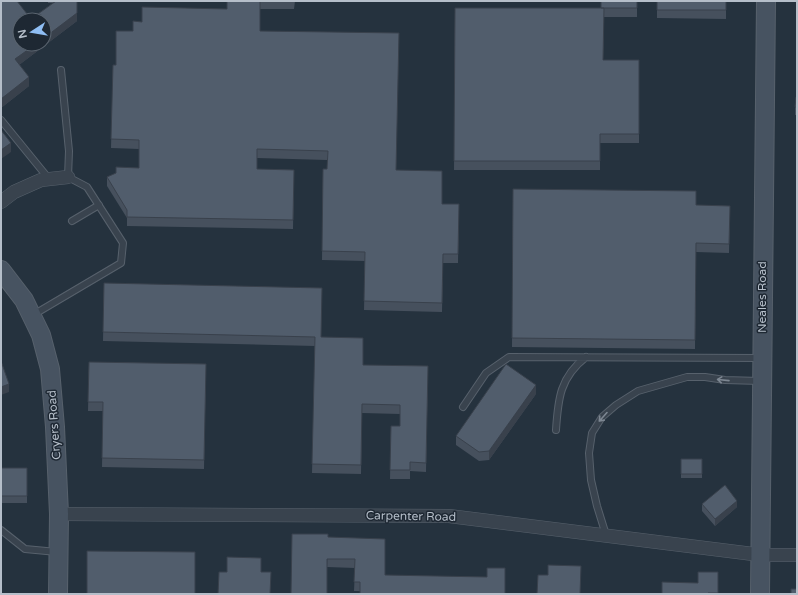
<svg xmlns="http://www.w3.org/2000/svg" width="798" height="595" viewBox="0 0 798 595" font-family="'Varela Round',sans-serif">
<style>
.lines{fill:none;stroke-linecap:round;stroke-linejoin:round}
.lane-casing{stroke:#57616c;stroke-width:8}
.street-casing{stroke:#57616c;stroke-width:14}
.secondary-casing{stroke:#57616c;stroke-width:20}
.lane{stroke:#39434e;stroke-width:6}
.street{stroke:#39434e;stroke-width:13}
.secondary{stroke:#475361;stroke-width:18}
.wall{fill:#46505d}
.shaded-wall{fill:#39414c}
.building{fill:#515d6c;stroke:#39414c}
.oneway{stroke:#7d8792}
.labels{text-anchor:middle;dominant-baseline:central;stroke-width:3;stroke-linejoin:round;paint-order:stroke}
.street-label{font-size:12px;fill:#b5bec9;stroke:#1e2833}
</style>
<rect width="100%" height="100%" fill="#25323e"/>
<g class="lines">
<defs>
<path id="lane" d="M1,120L49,179
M72,221L99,205
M33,315L121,263L123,243L87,187L68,177L69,151L61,70
M463,407L486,373L509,357L760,358
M556,430C558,399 560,377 586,357
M1,530L25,549L57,552
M606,535L597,506L591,480L589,453L592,433L602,417L616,405L638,391L687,377H705L725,380L760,381"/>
<path id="street" d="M1,202L14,192L41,180L68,177
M59,514L449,516L761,555H797"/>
<path id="secondary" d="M1,270L24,300L41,335L50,369L55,427L59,514L58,594
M760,594L766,1"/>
</defs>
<use href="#lane" class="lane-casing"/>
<use href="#street" class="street-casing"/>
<use href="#secondary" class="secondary-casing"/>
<use href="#lane" class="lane"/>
<use href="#street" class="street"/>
<use href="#secondary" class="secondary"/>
</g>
<path class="wall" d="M48,1H77V21L19,65L29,86L1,108L31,19L53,3H48Z
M227,1H295L294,9H260V31L396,170L442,204H459L458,263H443L442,312L364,310L365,261L322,260L323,169H327V160L257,158V169L294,170L293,229L127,226V218L107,186V177L139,168V149L111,148L113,65H116L133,31L142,22L227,9Z
M637,1V17H604L603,60H639V143H600V170H454L455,8H601Z
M657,1H726V19L657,18Z
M797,97V115H795V107Z
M513,189L696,205L730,206L729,253L696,252L695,349L512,347Z
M104,283L321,337L363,365L428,366L426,472L410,471V479H390L391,426H400V414L362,413L361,474L312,473L315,346L103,341Z
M89,362L206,364L204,469L102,467L103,411H88Z
M536,394L489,460L479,461L456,445V436Z
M681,459H702V478H681Z
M1,468H27V503H1Z
M702,504L737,507L715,526L702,511Z
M328,537L385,575L505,594L354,591L355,568L327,567Z
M718,572V594H662L698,583Z"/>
<path class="shaded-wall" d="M77,1V21L15,68V59L36,44H44V38Z
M29,77V86L1,108V99Z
M11,143V152L1,159V150Z
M9,384V392L1,395V387Z
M536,385V394L489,460V451Z
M737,501V507L715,526V519Z"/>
<path class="building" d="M1,1H17L31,19L56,1H77V13L44,38V20H20V44H36L15,59L29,77L1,99Z
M227,1H260V31L399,33L396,170L442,171V204H459L458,254H443L442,303L364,301L365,252L322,251L323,169H327L328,151L257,149V169L294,170L293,220L127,217V210L107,177L116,173V167L139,168V140L111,139L113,65H116V31H133V21L142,22V7L227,9Z
M601,1H637V8H601Z
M657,1H726V10H657Z
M455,8H604L603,60H639V134H600V161H454Z
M796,97H797V107H795Z
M1,130L11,143L1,150Z
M513,189L696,191V205L730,206L729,244L696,243L695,340L512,338Z
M104,283L322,288L321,337L363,338V365L428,366L426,463L410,462V470H390L391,426H400V405L362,404L361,465L312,464L315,337L103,332Z
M1,361L9,384L1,387Z
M89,362L206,364L204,460L102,458L103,402H88Z
M506,364L536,385L489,451L479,452L456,436Z
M681,459H702V474H681Z
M1,468H27V496H1Z
M725,485L737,501L715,519L702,504Z
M292,534H328V537L385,539V575L487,577V568H505V594H360V582H354L355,559H327V594H291Z
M87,551L195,552V594H87Z
M227,557L261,558V572H271L270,594H218L219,572H227Z
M548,565L581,566L580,594H537L538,575H548Z
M698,572H718V593H708V594H662V582L698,583Z
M791,589H797V594H791Z"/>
<defs><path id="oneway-shaft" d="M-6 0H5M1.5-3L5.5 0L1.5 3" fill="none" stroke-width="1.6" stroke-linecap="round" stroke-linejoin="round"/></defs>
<g class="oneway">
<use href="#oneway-shaft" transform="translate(723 380) rotate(-174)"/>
<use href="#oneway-shaft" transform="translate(603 417) rotate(132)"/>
</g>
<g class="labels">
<g class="street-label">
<text transform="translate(762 297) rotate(-90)">Neales Road</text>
<text transform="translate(54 425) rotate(-94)">Cryers Road</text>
<text transform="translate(411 516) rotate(1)">Carpenter Road</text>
</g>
</g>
<rect width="798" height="595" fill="none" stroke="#b5bec9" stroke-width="4"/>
<g transform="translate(32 32) rotate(258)"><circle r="19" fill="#1e2833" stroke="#5a646f"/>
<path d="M0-3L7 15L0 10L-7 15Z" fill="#8fbef4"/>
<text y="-6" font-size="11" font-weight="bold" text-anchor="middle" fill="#b5bec9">N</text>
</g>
</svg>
